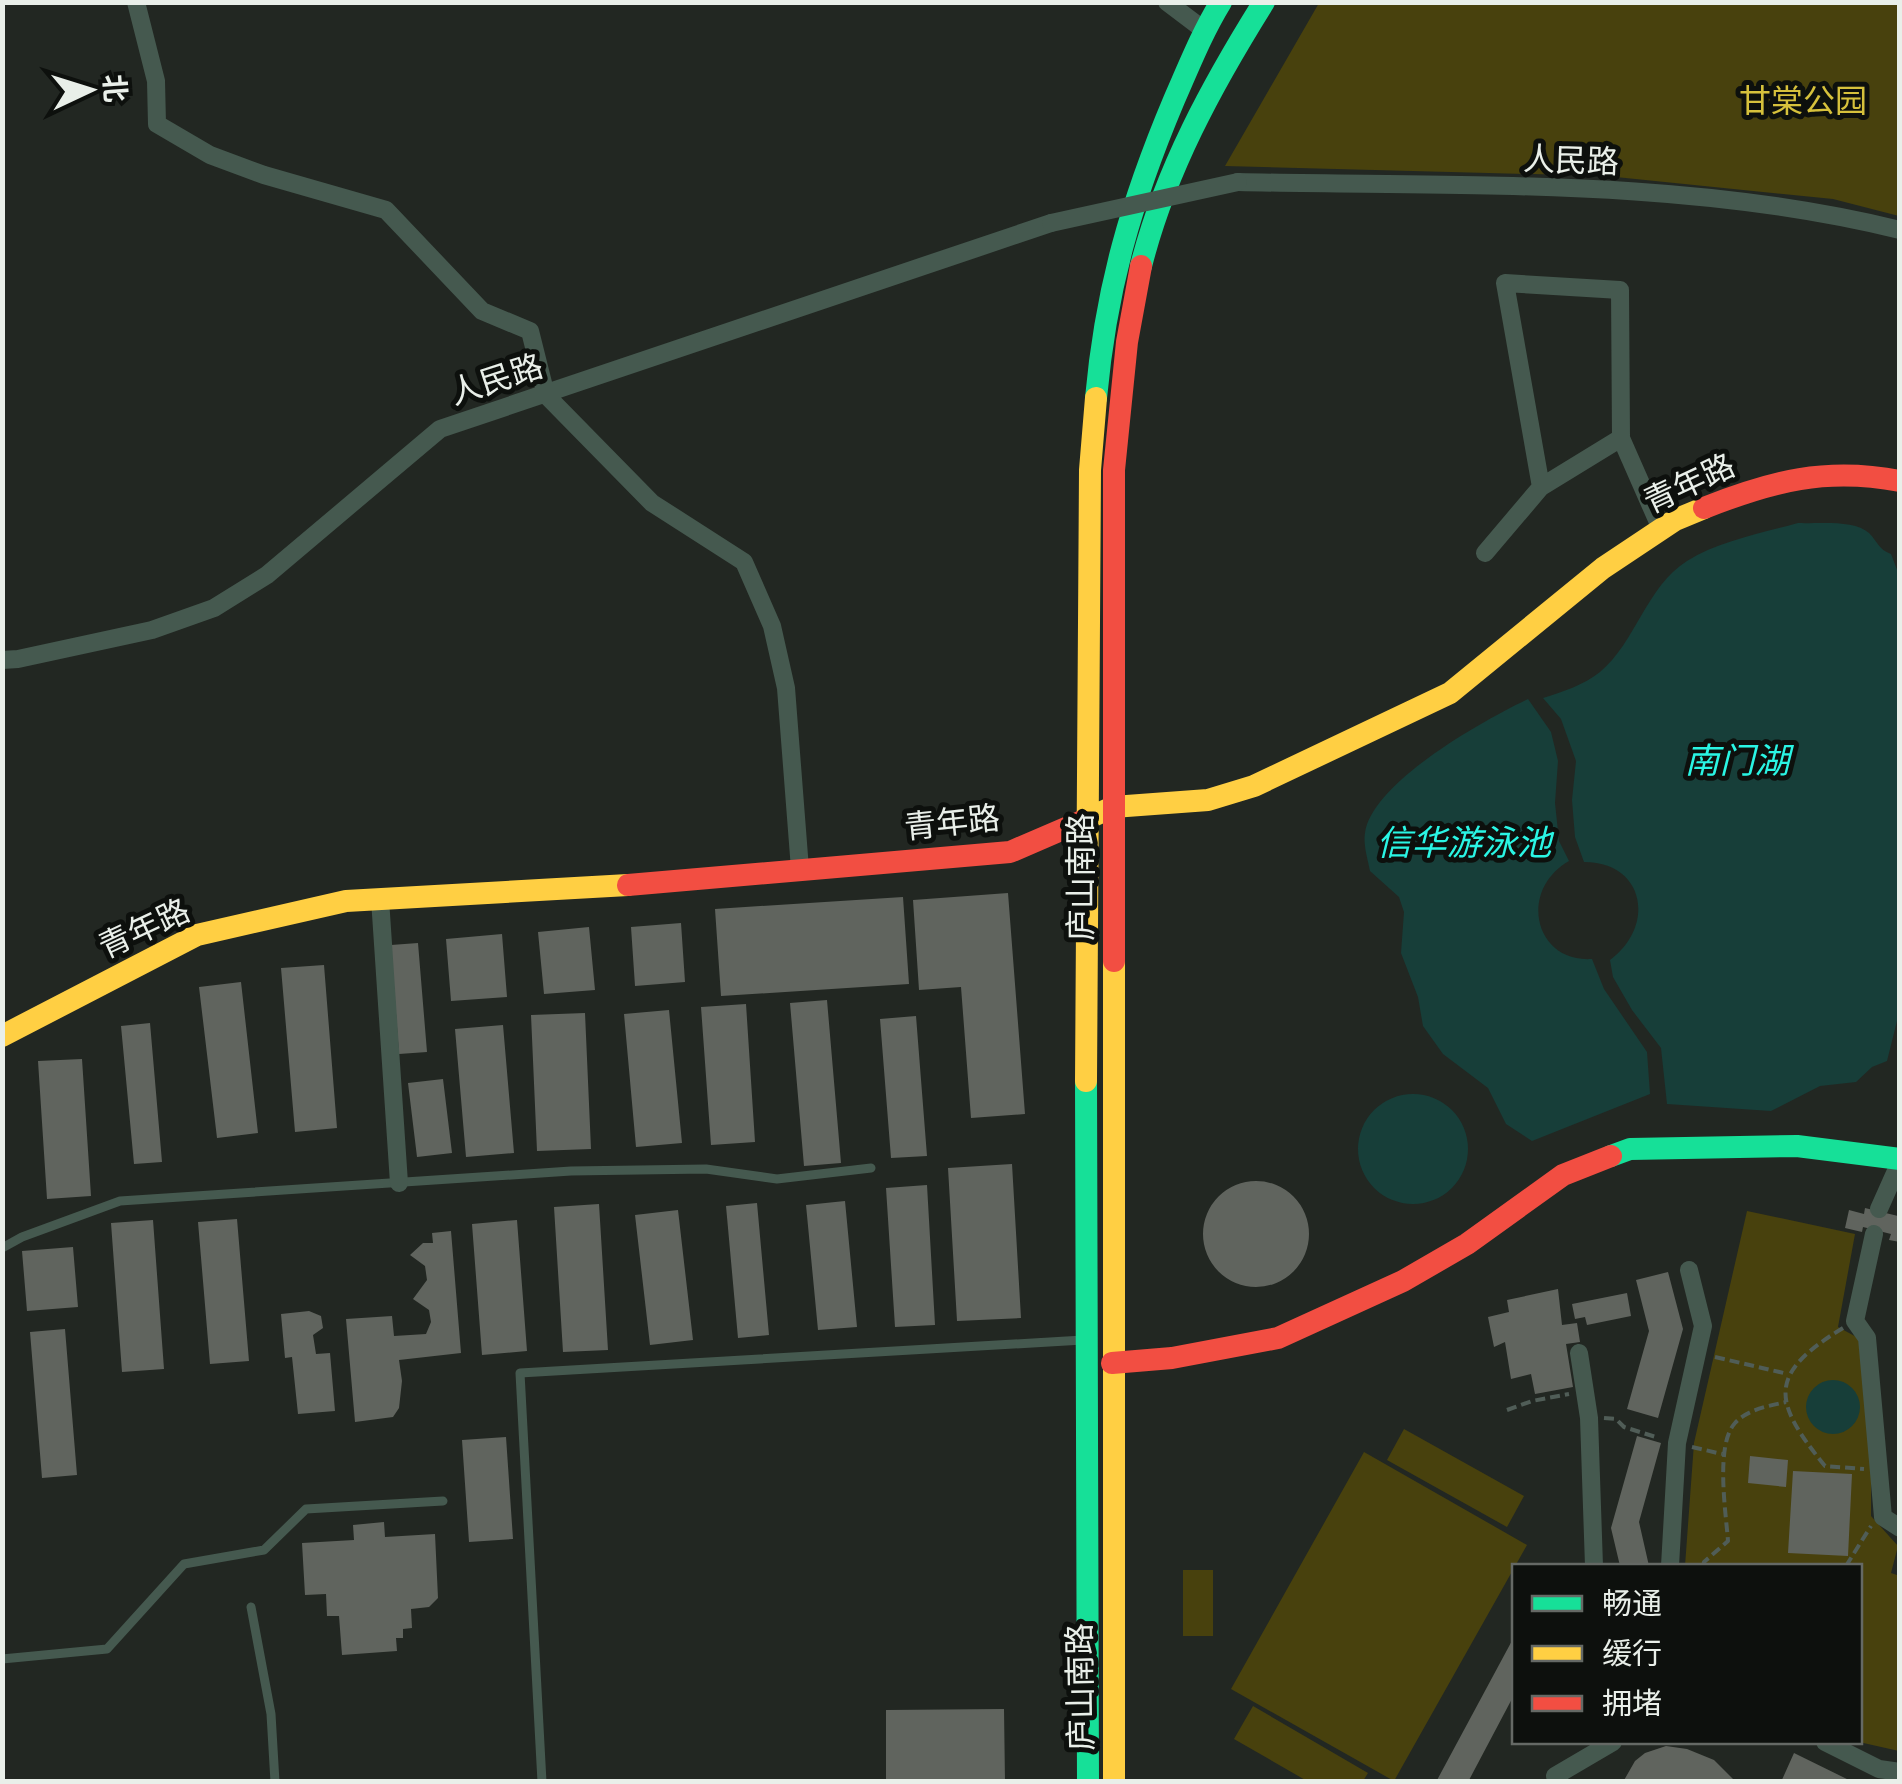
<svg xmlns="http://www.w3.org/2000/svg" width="1902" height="1784" viewBox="0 0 1902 1784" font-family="'Archivo Narrow','Noto Sans SC',sans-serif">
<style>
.green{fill:#48410d}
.water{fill:#173e39}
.building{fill:#60645e}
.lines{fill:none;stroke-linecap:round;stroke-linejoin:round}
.path{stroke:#505d57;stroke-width:4;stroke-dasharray:10 5;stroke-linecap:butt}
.lane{stroke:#45594f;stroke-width:9}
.street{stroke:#45594f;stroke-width:18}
.fast{stroke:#16e098;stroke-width:22}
.slow{stroke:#ffcf43;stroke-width:22}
.jam{stroke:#f24e42;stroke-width:22}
.street-bridge{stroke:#45594f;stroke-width:18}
.labels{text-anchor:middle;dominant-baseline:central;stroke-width:10;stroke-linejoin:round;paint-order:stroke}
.park-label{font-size:32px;fill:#d6c13c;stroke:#0d100d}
.street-label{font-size:32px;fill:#e9efe9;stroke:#0d100d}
.water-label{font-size:35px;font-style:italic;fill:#2af5e4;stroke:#0d100d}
</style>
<rect width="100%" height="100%" fill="#222722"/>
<path class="green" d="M1319,3H1899V216L1833,199L1606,176L1225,166Z
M1747,1211L1855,1234L1838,1327L1862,1340L1871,1439V1516L1898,1546L1891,1573L1900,1576L1899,1751L1859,1742L1860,1566H1685L1694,1443Z
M1404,1429L1524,1496L1507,1527L1387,1460Z
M1364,1452L1527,1545L1394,1781L1231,1689Z
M1183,1570H1213V1636H1183Z
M1253,1706L1368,1773L1363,1781H1307L1234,1739Z"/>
<path class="water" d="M1798,523C1817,524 1854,519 1869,533C1878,542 1878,549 1891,554L1899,575V1013L1887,1061L1872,1067L1856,1082L1820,1086L1771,1111L1667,1104L1661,1048L1632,1010L1613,977L1610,960C1656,926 1645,862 1584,862L1575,837L1572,800L1576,761L1561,719L1543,698C1562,692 1584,685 1600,672C1636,642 1646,587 1687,561C1719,541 1762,533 1798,523Z
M1528,699L1551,732L1558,761L1555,803L1559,841L1569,861C1518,890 1534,963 1592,959L1604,989L1647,1052L1650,1094L1532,1141L1506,1124L1488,1088L1443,1054L1423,1026L1418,997L1401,953L1404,912L1399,897L1370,871C1368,860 1363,845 1365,833C1372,782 1484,720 1528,699Z
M1358 1149a55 55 0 1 1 110 0a55 55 0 1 1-110 0Z
M1806 1407a27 27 0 1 1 54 0a27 27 0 1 1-54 0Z"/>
<path class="building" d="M1008,893L1025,1114L971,1118L961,987L919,990L913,900Z
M903,897L909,984L721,996L715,909Z
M681,923L685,982L635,986L631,927Z
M589,927L595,990L544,994L538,932Z
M502,934L507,997L451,1001L446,939Z
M418,943L427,1052L399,1054L391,945Z
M324,965L337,1128L295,1132L281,968Z
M241,982L258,1133L217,1138L199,987Z
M827,1000L841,1163L804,1166L790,1003Z
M746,1004L755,1142L711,1145L701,1007Z
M669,1010L682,1143L636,1147L624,1014Z
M585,1013L591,1149L537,1151L531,1015Z
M916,1016L927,1156L891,1158L880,1019Z
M150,1023L162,1162L134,1164L121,1026Z
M503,1025L514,1153L466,1157L455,1029Z
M82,1059L91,1196L47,1199L38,1061Z
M443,1079L452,1153L417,1157L408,1083Z
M1012,1164L1021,1318L957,1321L948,1168Z
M1203 1234a53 53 0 1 1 106 0a53 53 0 1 1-106 0Z
M927,1185L935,1325L895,1327L886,1188Z
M845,1201L857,1327L818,1330L806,1205Z
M757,1203L769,1335L738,1338L726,1206Z
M599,1204L608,1350L563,1352L554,1207Z
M1865,1208L1898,1216L1900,1242L1889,1240L1891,1234L1863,1227L1862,1232L1845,1228L1849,1210L1864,1214Z
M678,1210L693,1340L650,1345L635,1215Z
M237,1219L249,1361L210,1364L198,1222Z
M153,1220L164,1369L122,1372L111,1223Z
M517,1220L527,1351L482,1355L472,1224Z
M451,1231L461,1353L399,1360L402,1381L399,1408L393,1417L355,1422L346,1319L392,1316L394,1336L426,1334L431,1322L429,1310L413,1299L427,1280L425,1266L410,1255L423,1243H433L432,1233Z
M73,1247L78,1307L27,1311L22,1251Z
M1668,1272L1683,1329L1658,1418L1627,1409L1649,1331L1636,1280Z
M1558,1289L1562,1325L1577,1323L1580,1342L1566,1344L1573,1387L1535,1394L1531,1374L1511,1379L1505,1342L1494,1347L1488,1317L1509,1312L1507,1300Z
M1627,1293L1631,1316L1587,1325L1585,1317L1575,1319L1572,1304Z
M309,1311L321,1316L323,1328L313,1335L316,1354L330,1353L335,1411L298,1414L292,1357L285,1358L281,1314Z
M65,1329L77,1475L42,1478L30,1332Z
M1637,1436L1661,1443L1639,1522L1649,1566H1620L1611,1528Z
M506,1437L513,1539L469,1542L462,1440Z
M1750,1456L1788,1460L1786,1487L1748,1483Z
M1793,1471L1852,1474L1848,1556L1788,1553Z
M384,1522L385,1537L435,1534L438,1598L429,1607L411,1609L412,1628L403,1629V1638H396L397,1651L342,1655L339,1616H327L326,1594L305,1595L302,1543L354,1540L353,1525Z
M1514,1637V1695L1468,1782H1436Z
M1004,1709L1005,1782H886V1710Z
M1666,1746L1687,1749L1714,1760L1736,1782H1623L1635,1761L1645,1753Z
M1794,1753L1853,1782H1781Z"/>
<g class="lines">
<path class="path" d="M1843,1328C1767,1374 1772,1401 1825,1466L1864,1469
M1715,1357L1788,1374
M1507,1410L1532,1401L1569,1394
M1604,1418L1616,1419L1624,1427L1659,1438
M1692,1447L1722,1454
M1703,1566L1704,1562L1728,1541C1726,1513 1715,1445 1735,1423C1748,1409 1769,1406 1786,1402
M1846,1566L1871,1526"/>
<path class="lane" d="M2,1248L22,1237L120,1201L571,1171L706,1169L777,1179L871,1168
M251,1607L271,1714L275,1782
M2,1659L107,1649L184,1564L264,1550L306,1509L443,1501
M542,1782L520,1373L1083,1340"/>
<path class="street" d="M136,2L156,81L157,124L210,155L264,175L386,210L482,311L530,331L546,395L652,503L744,562L772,626L786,688L800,869
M1167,2L1204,30
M1238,182C1458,187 1685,177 1900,230
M1541,487L1505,283L1620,290L1621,438L1661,529
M1485,553L1541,487L1621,438
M2,660L18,659L152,630L214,608L267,575L440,429L1051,223
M380,899L399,1183
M1879,1209L1900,1162
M1874,1234L1855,1321L1867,1338L1883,1517L1900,1528
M1579,1353L1589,1418L1594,1566
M1670,1566L1677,1443L1703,1326L1689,1270
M1825,1742L1879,1769L1900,1772
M1559,1782L1555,1776L1613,1742"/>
<path class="fast" d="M1141,266C1165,171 1212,85 1264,2
M1096,398C1106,288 1131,202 1174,100C1189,66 1202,33 1221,2
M1086,1081L1088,1782
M1611,1156L1630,1149L1797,1146L1900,1159"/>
<path class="slow" d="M1082,821L1113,807L1208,800L1254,786L1450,693L1603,568L1675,520L1704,508
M1114,961V1782
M2,1036L197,935L346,901L628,885
M1086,1081L1090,470L1096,398"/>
<path class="jam" d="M1704,508C1772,481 1826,467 1900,481
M628,885L1010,852L1082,821
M1114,961V470L1127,342L1141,266
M1112,1363L1172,1358L1278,1338L1403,1281L1467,1244L1563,1175L1611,1156"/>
<path class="street-bridge" d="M1051,223L1238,182"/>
</g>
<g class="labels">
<g class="park-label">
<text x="1803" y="100">甘棠公园</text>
</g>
<g class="street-label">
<text transform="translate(1571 160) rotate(2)">人民路</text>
<text transform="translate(496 379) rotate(-18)">人民路</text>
<text transform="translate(1689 483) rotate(-25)">青年路</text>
<text transform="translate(952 822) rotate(-6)">青年路</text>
<text transform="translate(1080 877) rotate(-90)">庐山南路</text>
<text transform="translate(144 928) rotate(-25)">青年路</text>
<text transform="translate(1080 1687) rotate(-91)">庐山南路</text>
</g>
<g class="water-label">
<text x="1737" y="760">南门湖</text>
<text x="1464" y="842">信华游泳池</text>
</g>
</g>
<rect width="1902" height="1784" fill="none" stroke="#e9efe9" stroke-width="10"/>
<rect x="1512" y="1564" width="350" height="180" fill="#0d100d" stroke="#656965" stroke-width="2.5"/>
<rect x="1532" y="1596" width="50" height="15" fill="#16e098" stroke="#656965" stroke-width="2.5"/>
<text x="1602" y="1614" font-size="30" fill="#e9efe9">畅通</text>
<rect x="1532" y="1646" width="50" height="15" fill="#ffcf43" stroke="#656965" stroke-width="2.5"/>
<text x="1602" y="1664" font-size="30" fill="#e9efe9">缓行</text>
<rect x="1532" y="1696" width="50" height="15" fill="#f24e42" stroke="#656965" stroke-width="2.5"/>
<text x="1602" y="1714" font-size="30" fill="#e9efe9">拥堵</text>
<g transform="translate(90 90) rotate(86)" stroke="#0d100d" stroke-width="8" paint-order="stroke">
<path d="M0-8L18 38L0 25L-18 38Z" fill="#e9efe9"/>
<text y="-15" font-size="28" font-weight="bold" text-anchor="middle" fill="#e9efe9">北</text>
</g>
</svg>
